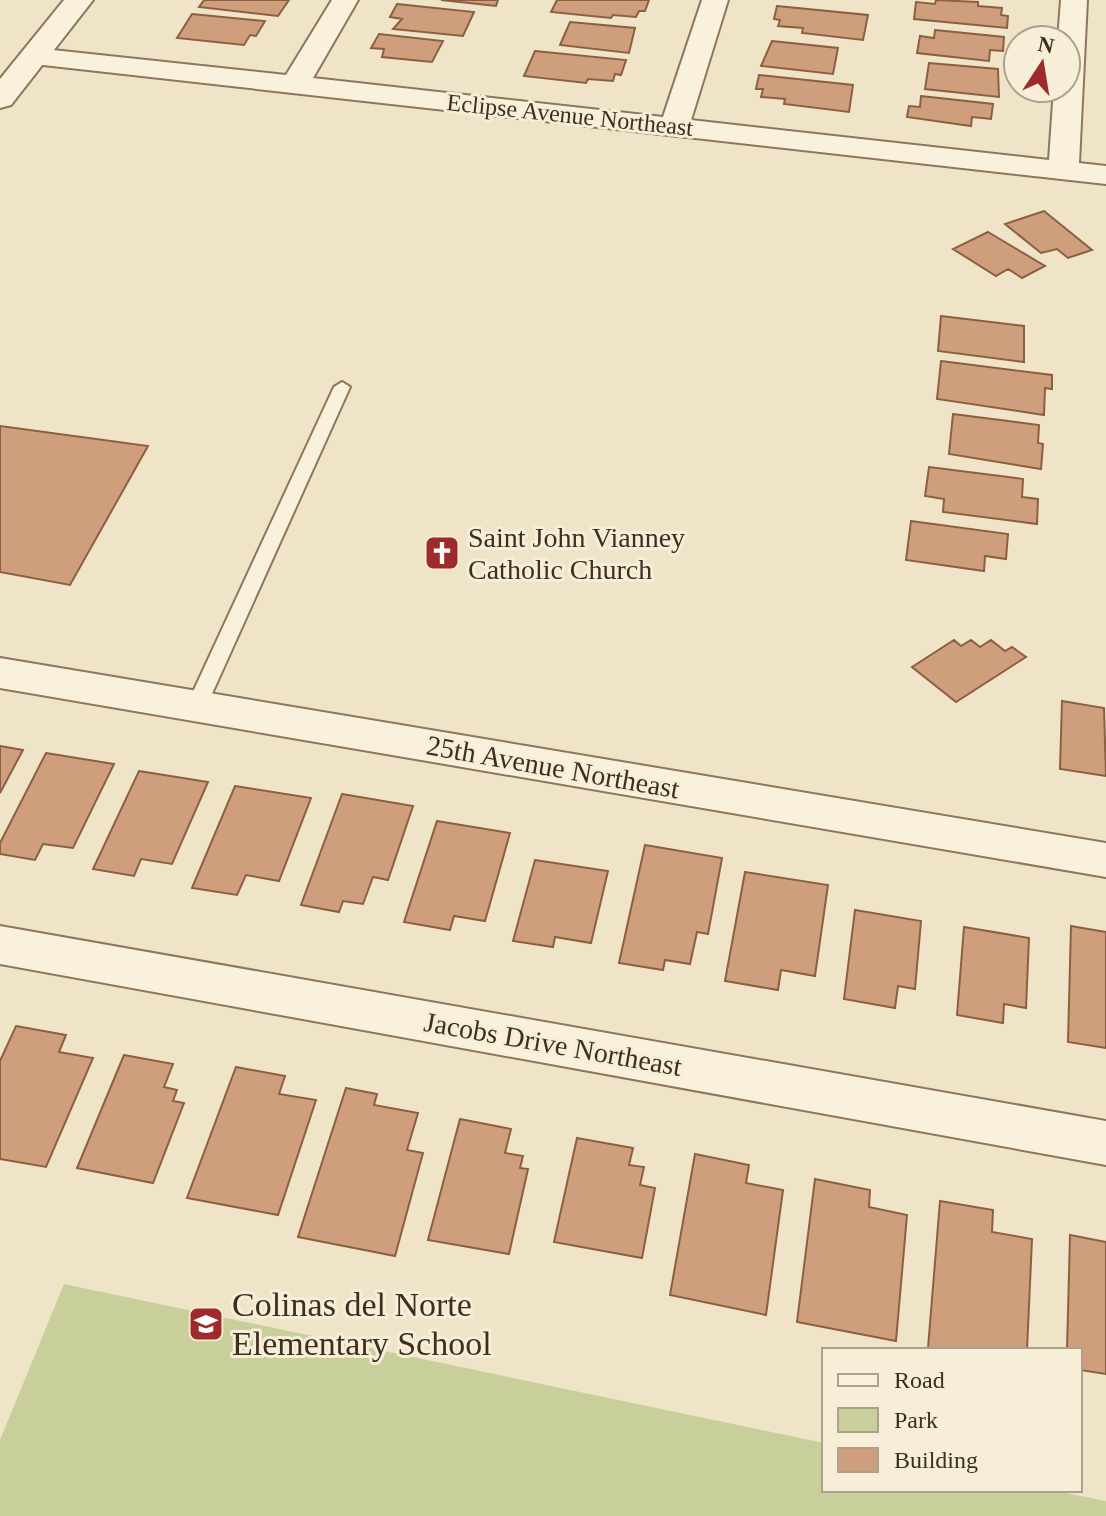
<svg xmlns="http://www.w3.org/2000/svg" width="1106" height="1516" viewBox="0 0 1106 1516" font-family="Georgia,serif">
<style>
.green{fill:#c9cf9b}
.building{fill:#cf9f7d;stroke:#8d5f41;stroke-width:2}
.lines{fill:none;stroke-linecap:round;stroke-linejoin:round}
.service-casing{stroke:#8d765c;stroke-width:4}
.minor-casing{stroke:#8d765c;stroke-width:4}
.tertiary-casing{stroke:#8d765c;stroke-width:4}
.service{fill:#faf1dc;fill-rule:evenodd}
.minor{fill:#faf1dc;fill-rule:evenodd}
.tertiary{fill:#faf1dc;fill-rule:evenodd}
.labels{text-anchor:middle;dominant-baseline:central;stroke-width:6;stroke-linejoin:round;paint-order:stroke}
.far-street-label{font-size:24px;fill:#3d2e20;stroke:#f7eed8}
.poi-label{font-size:28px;fill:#3d2e20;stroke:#f7eed8;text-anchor:start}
.street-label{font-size:28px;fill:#3d2e20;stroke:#f7eed8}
.near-poi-label{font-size:34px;fill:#3d2e20;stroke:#f7eed8;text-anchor:start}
</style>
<rect width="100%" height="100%" fill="#f0e4c8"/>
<path class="green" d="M64,1284L824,1443V1490H1051L1106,1501V1516H0V1440Z"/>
<path class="building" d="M204,0H289L278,16L199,7Z
M441,0H498L496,6Z
M557,0H649L645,11H639L636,17L613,15L611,18L551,12Z
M936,0L978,2V6L1002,8L1001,15L1008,16L1007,28L914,19L916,2L935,4Z
M397,4L474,12L463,36L393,29L402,19L390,17Z
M777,6L868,15L863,40L802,33L803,28L778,26L780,20L774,19Z
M192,14L265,21L256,36L250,35L244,45L177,38Z
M570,22L635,28L629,53L560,45Z
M935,30L1004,37L1003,51L990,50L989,61L917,53L920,36L934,38Z
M379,34L443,41L432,62L382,57L384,49L371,48Z
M772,41L838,48L833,74L761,66Z
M535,51L626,60L621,75L615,74L613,81L588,79L586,83L524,76Z
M929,63L998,69L999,97L925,89Z
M759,75L853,85L849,112L784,104L785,99L761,97L763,89H756Z
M921,96L993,104L991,119L972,117L971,126L907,117L909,106L920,107Z
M1044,211L1092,250L1068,258L1057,249L1041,253L1005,224Z
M988,232L1045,266L1022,278L1008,269L996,276L953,249Z
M941,316L1024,326V362L938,351Z
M941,361L1052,375V389L1045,388L1044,415L937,399Z
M953,414L1039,425L1038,443L1043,444L1041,469L949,454Z
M0,426L148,446L70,585L0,572Z
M929,467L1023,479L1022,497L1038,499L1037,524L943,512L944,499L925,496Z
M911,521L1008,534L1006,559L985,556L984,571L906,560Z
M954,640L961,646L971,640L980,647L991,640L1005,651L1012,647L1026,657L956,702L912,667Z
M1062,701L1104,708L1106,776L1060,769Z
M0,746L23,750L0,793Z
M46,753L114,764L73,848L43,844L35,860L0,854V843Z
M139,771L208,782L172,864L141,859L134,876L93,869Z
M235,786L311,798L279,881L246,875L237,895L192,888Z
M342,794L413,806L388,880L373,877L363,904L343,901L339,912L301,905Z
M437,821L510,833L485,921L454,916L450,930L404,922Z
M645,845L722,858L708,934L697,932L690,964L665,960L663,970L619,963Z
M535,860L608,871L591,943L555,937L553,947L513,941Z
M745,872L828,885L815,976L781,970L778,990L725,981Z
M855,910L921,921L915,989L898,986L895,1008L844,999Z
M1071,926L1106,932V1048L1068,1042Z
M964,927L1029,938L1026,1008L1004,1004L1003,1023L957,1015Z
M16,1026L66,1035L59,1052L93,1058L46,1167L0,1159V1061Z
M124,1055L173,1064L164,1087L177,1090L173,1101L184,1103L153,1183L77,1168Z
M236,1067L285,1076L279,1094L316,1100L278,1215L187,1198Z
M346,1088L377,1094L374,1105L418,1113L407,1150L423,1153L395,1256L298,1237Z
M460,1119L511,1129L505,1153L523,1156L520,1168L528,1169L509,1254L428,1240Z
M577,1138L633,1148L629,1165L644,1167L640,1185L655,1188L642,1258L554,1242Z
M695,1154L749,1165L746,1183L783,1190L766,1315L670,1295Z
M815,1179L870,1190L869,1207L907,1215L896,1341L797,1322Z
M940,1201L993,1210L992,1232L1032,1239L1027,1350L928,1348Z
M1070,1235L1106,1242V1374L1080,1370V1350H1067Z"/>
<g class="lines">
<defs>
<path id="service" d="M342,382L350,387L206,707L203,712H189L186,707L334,387Z"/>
<path id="minor" d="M332,0H358L313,78L663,117L702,0H728L691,120L1049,160L1054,88H1066V40H1058L1061,0H1087L1079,163L1106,166V184L34,64L24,62L20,56L24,50L34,48L286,75Z
M0,658L1106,843V877L0,688Z
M0,926L1106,1121V1165L0,964Z"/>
<path id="tertiary" d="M64,0H93L11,105L0,108V79Z"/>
</defs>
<use href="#service" class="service-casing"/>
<use href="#minor" class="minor-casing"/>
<use href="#tertiary" class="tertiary-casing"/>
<use href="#service" class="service"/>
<use href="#minor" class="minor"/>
<use href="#tertiary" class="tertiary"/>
</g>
<defs>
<symbol id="church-square" viewBox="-11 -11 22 22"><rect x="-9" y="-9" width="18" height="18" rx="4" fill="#9e2a2b" stroke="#f7eed8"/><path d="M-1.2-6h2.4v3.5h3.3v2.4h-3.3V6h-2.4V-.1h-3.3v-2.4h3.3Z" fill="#fff"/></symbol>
<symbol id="school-square" viewBox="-11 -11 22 22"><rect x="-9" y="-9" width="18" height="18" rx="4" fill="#9e2a2b" stroke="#f7eed8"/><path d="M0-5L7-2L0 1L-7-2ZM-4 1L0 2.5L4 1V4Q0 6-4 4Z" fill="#fff"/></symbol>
</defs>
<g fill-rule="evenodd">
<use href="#church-square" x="422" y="533" width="40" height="40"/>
<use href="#school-square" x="186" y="1304" width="40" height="40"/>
</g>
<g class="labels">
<g class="far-street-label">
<text transform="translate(570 115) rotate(6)">Eclipse Avenue Northeast</text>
</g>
<g class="poi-label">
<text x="468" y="537">Saint John Vianney<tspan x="468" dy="32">Catholic Church</tspan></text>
</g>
<g class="street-label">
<text transform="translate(553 767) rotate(10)">25th Avenue Northeast</text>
<text transform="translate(553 1044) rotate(10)">Jacobs Drive Northeast</text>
</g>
<g class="near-poi-label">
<text x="232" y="1304">Colinas del Norte<tspan x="232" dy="39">Elementary School</tspan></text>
</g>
</g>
<rect x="822" y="1348" width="260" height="144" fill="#f7eed8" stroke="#ada18e" stroke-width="2"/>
<rect x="838" y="1374" width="40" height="12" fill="#faf1dc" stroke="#ada18e" stroke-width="2"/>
<text x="894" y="1388" font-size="24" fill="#3d2e20">Road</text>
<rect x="838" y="1408" width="40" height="24" fill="#c9cf9b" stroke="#ada18e" stroke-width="2"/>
<text x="894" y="1428" font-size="24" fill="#3d2e20">Park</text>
<rect x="838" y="1448" width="40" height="24" fill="#cf9f7d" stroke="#ada18e" stroke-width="2"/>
<text x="894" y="1468" font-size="24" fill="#3d2e20">Building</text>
<g transform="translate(1042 64) rotate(12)"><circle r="38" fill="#f7eed8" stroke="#ada18e" stroke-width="2"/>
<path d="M0-6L14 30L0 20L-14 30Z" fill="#9e2a2b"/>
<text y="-12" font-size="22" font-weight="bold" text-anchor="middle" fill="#3d2e20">N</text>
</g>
</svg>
